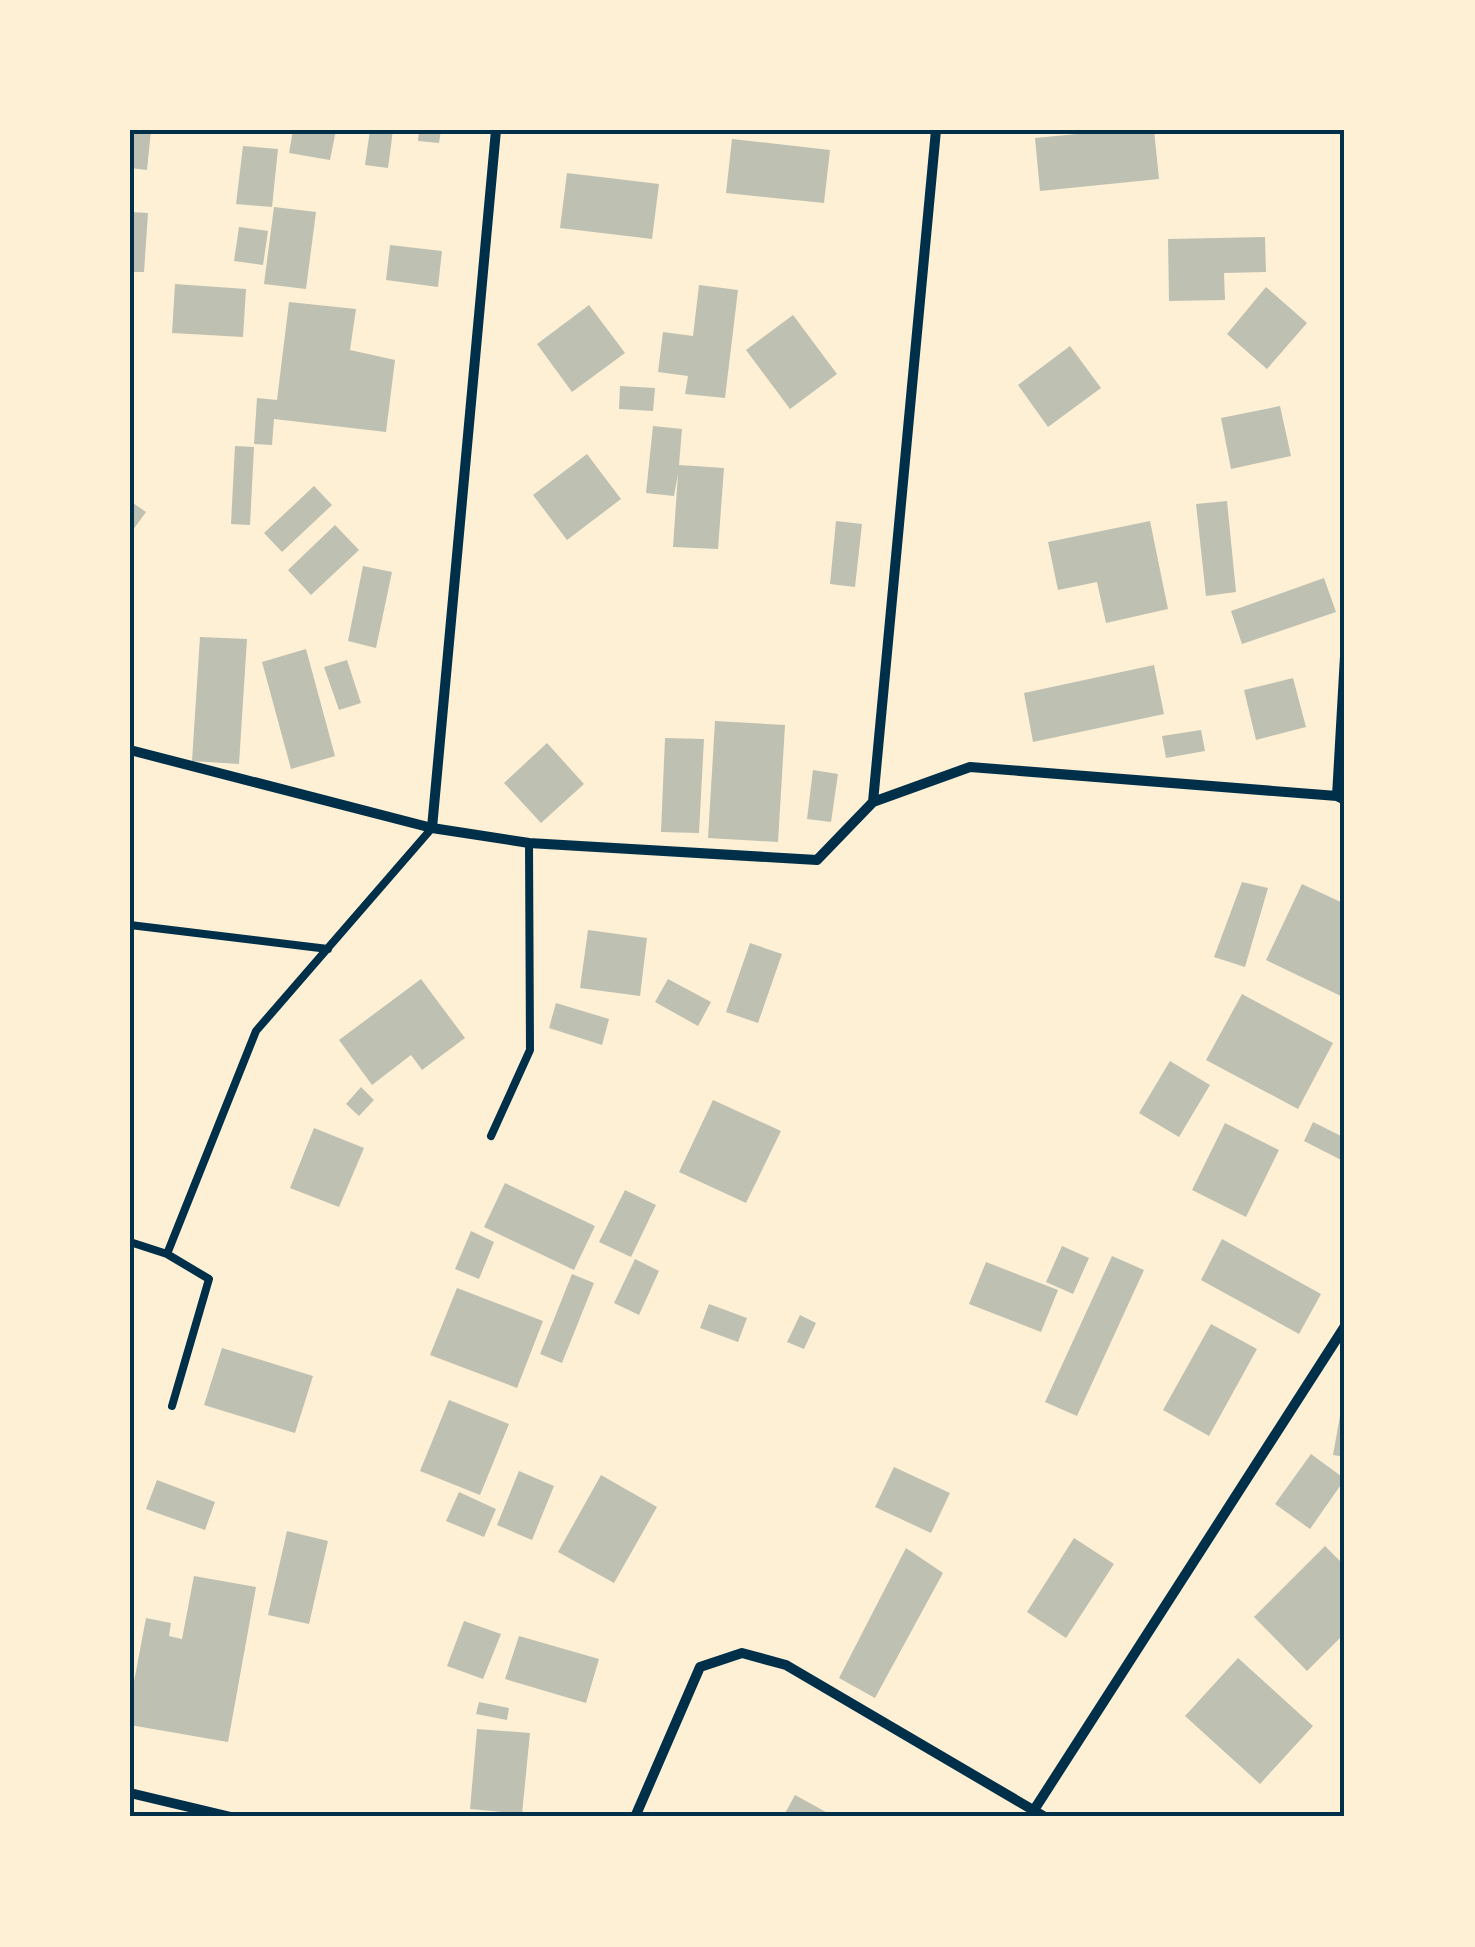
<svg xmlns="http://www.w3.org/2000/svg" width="1475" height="1947" viewBox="0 0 1475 1947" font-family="Raleway,sans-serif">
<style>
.building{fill:#bec0b2}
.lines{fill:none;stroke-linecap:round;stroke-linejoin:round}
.service{stroke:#003049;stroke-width:8}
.minor{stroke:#003049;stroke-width:10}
.neatline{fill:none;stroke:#003049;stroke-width:4}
</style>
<rect width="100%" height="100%" fill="#fdf0d5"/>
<path class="building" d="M130,130H151L147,170L130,168Z
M293,130H336L330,160L289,153Z
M370,130H393L388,168L365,165Z
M419,130H441L439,143L418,141Z
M1119,130H1154L1159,179L1040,191L1035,138Z
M732,139L830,150L824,203L726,193Z
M243,146L278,149L272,207L236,204Z
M567,173L659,184L652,239L560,228Z
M274,207L316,212L306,289L264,284Z
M130,212L148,213L144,272H130Z
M239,227L268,231L263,265L234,261Z
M1265,237L1266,272L1224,273L1225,300L1169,301L1168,239Z
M390,245L442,251L438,287L386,280Z
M175,284L246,289L243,337L172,333Z
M699,285L738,290L725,398L685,394L688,376L658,372L663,332L693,336Z
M1266,287L1307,323L1267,369L1227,334Z
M289,302L356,309L350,350L395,360L386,432L274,419L272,445L254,444L257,398L277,400Z
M589,305L625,353L572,392L537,344Z
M793,315L837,374L790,409L746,350Z
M1070,346L1101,388L1048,427L1018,385Z
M620,386L655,388L653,411L619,409Z
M1280,406L1291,456L1231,469L1221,418Z
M653,426L682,429L679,465L724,468L718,549L673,547L678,474L674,496L646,493Z
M235,446L254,447L250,525L231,524Z
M587,454L621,499L567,540L533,495Z
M314,486L332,505L282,552L264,533Z
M130,501L146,512L130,534Z
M1227,501L1236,592L1206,596L1196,504Z
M836,521L862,524L855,587L830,584Z
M1150,521L1168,609L1106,623L1097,582L1058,590L1048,542Z
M335,525L359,550L311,595L288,570Z
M363,566L392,572L376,648L348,641Z
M1324,578L1336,612L1242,644L1231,611Z
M200,637L247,639L239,764L192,761Z
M306,649L335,756L291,769L262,662Z
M347,660L361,703L339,710L324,667Z
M1154,665L1164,714L1033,742L1024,693Z
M1293,678L1306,727L1256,740L1244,690Z
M715,721L785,725L778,842L708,838Z
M1201,730L1205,751L1166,758L1162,736Z
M665,738L704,739L699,833L661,832Z
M547,743L584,784L541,823L504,783Z
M813,770L838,774L831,822L807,819Z
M1242,882L1268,888L1245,967L1214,957Z
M1302,884L1345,904V998L1266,960Z
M588,930L647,938L640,996L580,988Z
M750,943L782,954L758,1023L726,1012Z
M421,979L465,1038L422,1070L411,1055L372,1085L339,1040Z
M668,979L711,1002L698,1026L655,1002Z
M1242,994L1333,1043L1298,1109L1206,1060Z
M556,1003L609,1019L602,1045L549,1028Z
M1170,1061L1210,1085L1179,1137L1139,1113Z
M361,1087L374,1100L359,1116L346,1104Z
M713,1100L781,1131L746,1203L679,1172Z
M1313,1122L1345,1138V1162L1304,1141Z
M1225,1123L1279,1150L1246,1217L1192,1190Z
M314,1128L364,1148L339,1207L290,1188Z
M505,1183L595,1226L574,1270L484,1227Z
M625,1190L656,1205L631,1257L599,1242Z
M471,1231L494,1242L479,1279L455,1269Z
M1222,1239L1321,1294L1299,1334L1201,1280Z
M1062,1246L1089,1258L1073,1294L1046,1282Z
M1112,1256L1144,1270L1077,1416L1045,1402Z
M635,1259L659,1271L639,1315L614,1303Z
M986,1262L1058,1290L1041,1332L969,1304Z
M572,1274L594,1283L562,1363L540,1354Z
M457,1288L543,1321L517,1388L430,1355Z
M709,1304L747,1318L738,1342L700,1328Z
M800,1315L816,1323L804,1349L787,1342Z
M1211,1324L1257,1349L1209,1436L1163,1410Z
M222,1348L313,1376L295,1433L204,1405Z
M1343,1399H1345V1457L1333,1455Z
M449,1400L509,1424L480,1495L420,1471Z
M1311,1454L1345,1479L1310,1529L1275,1504Z
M894,1467L950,1493L931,1533L875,1507Z
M519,1471L554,1486L532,1540L497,1525Z
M601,1475L657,1507L614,1583L558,1552Z
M157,1480L215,1502L205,1530L146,1509Z
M459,1492L496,1509L484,1537L446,1521Z
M287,1531L328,1541L309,1624L268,1615Z
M1074,1538L1114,1564L1066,1638L1027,1612Z
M1325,1546L1345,1566V1633L1307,1671L1254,1617Z
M906,1548L943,1573L875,1698L839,1678Z
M194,1576L256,1587L228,1742L130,1725V1703L146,1618L171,1623L169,1636L182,1639Z
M464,1621L501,1634L483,1679L447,1666Z
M519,1636L599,1659L586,1703L505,1679Z
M1238,1658L1313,1726L1260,1784L1185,1716Z
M479,1702L509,1708L507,1720L476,1714Z
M477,1729L530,1733L522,1814L470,1809Z
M795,1795L835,1817H783Z"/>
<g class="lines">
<path class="service" d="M130,925L328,949
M491,1136L530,1050L529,843
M130,1242L167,1254L209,1279L172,1406
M167,1254L256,1031L432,828"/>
<path class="minor" d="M1345,656L1337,796L1345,800
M130,750L432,828L529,843L817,860L873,802L970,767L1337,796
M873,802L936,130
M432,828L496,130
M130,1793L231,1817
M1034,1810L1345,1326
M635,1817L700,1667L742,1653L786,1665L1045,1817"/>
</g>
<rect width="1475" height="1947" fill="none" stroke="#fdf0d5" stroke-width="265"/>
<rect x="132" y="132" width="1210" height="1682" class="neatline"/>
</svg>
